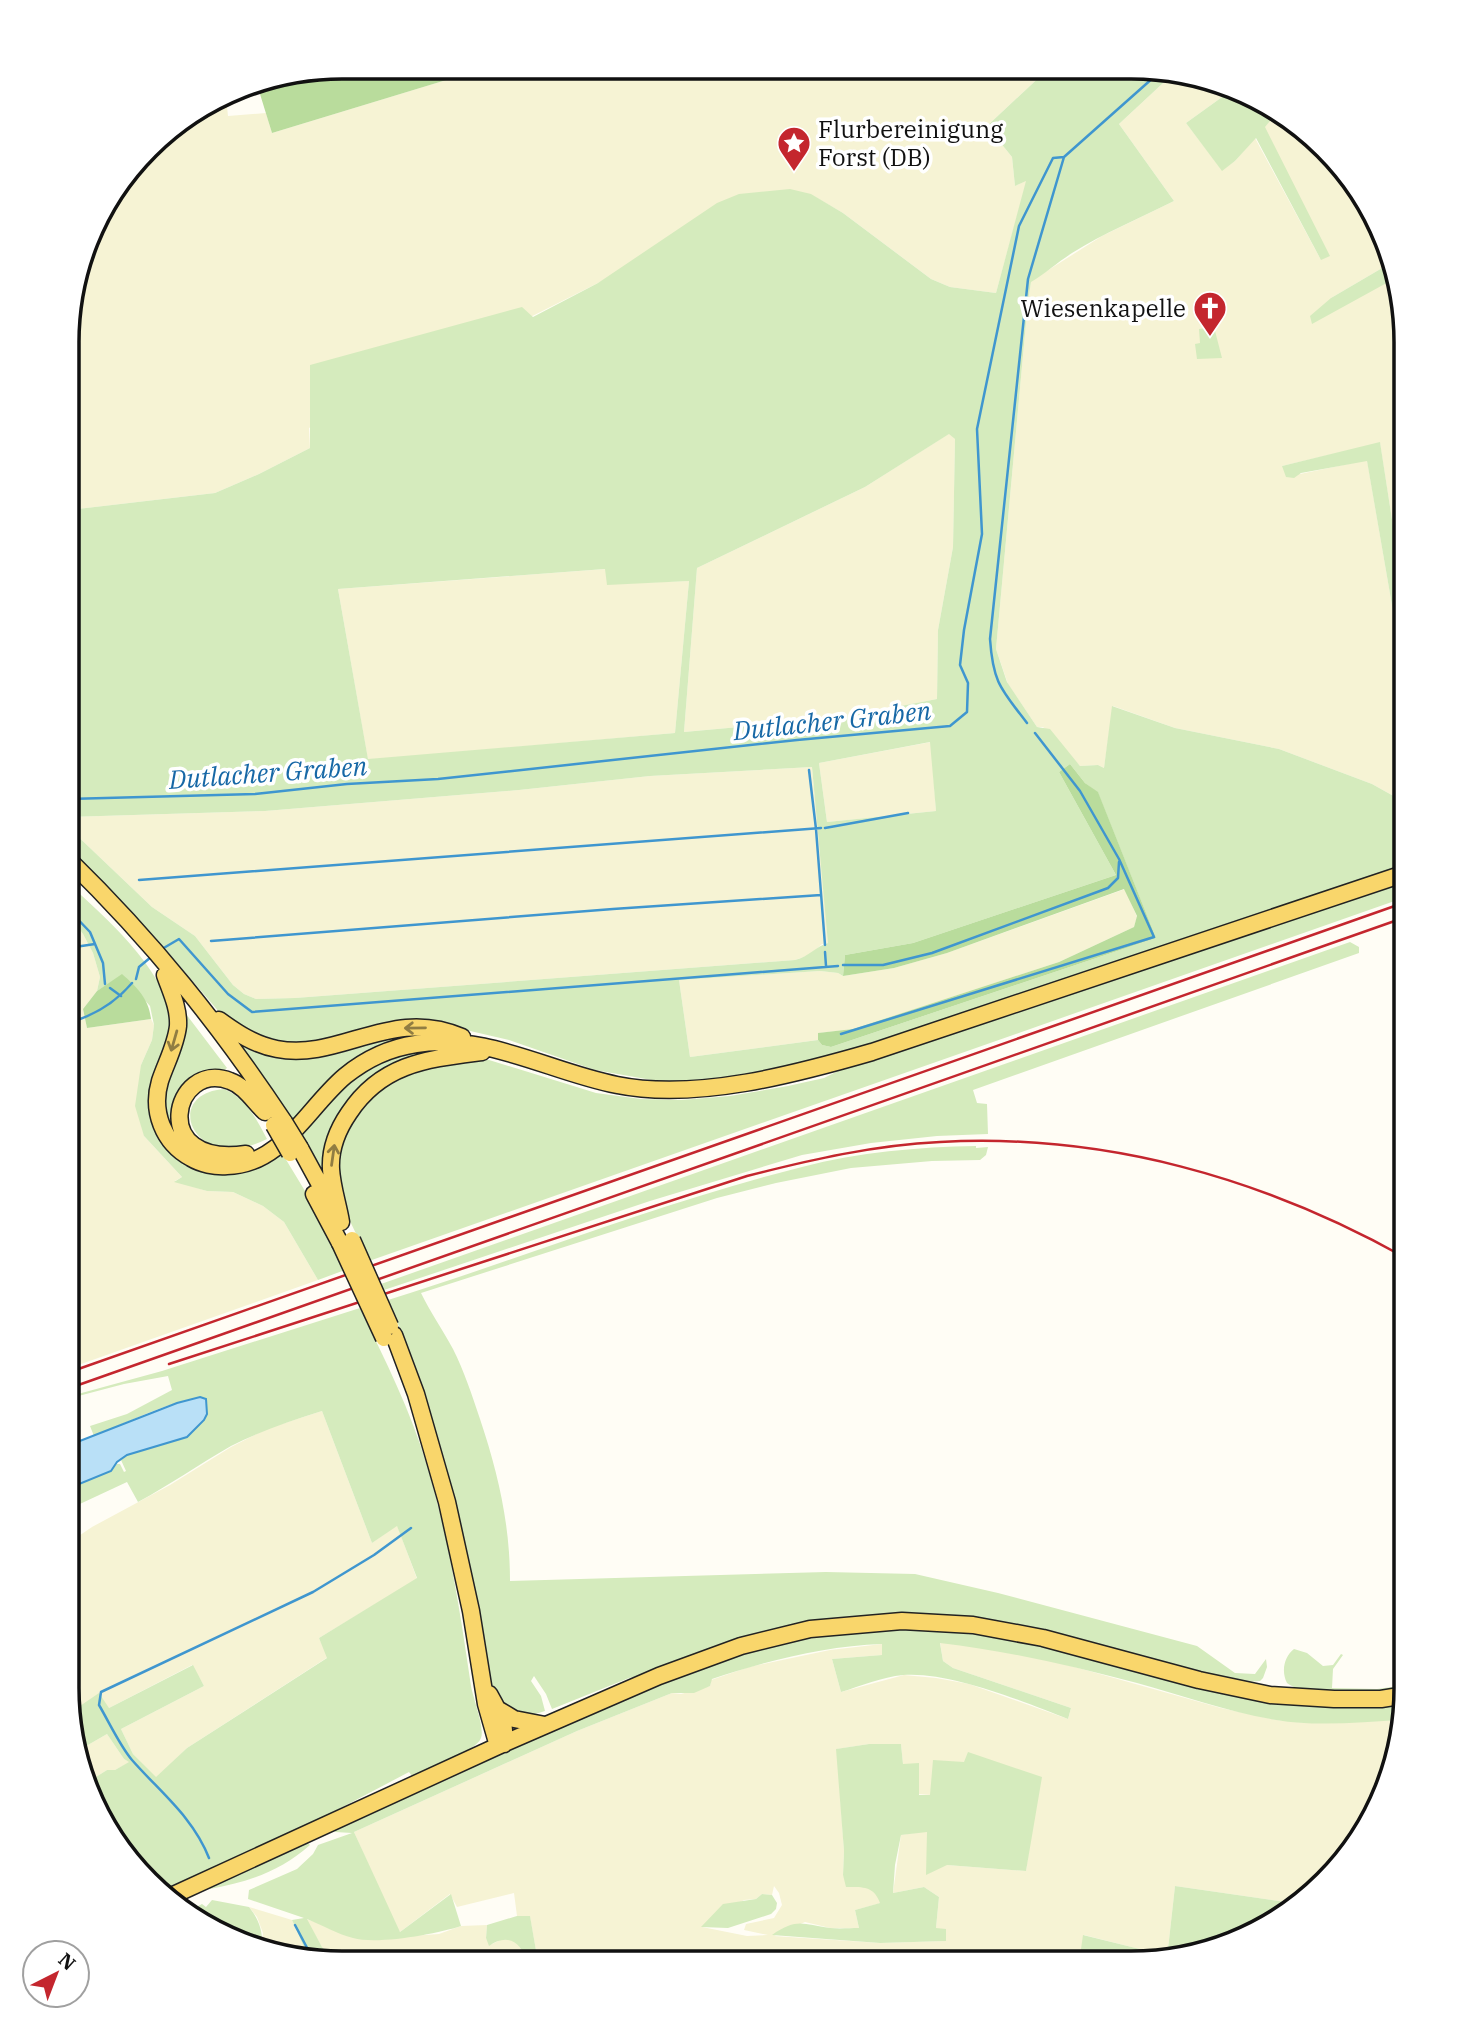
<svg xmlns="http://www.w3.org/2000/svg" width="1473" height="2030" viewBox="0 0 1473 2030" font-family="'IBM Plex Serif',serif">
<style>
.farmland{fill:#f6f3d4;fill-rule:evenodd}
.green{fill:#d5ebbd;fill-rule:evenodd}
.forest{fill:#b9dc9c}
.water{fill:#b9e0f7;stroke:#3f96cf;stroke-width:2}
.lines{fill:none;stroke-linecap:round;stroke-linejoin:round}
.stream{stroke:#3f96cf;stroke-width:2.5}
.major-casing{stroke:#222;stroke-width:19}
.major{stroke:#f9d66b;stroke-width:16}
.rail{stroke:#c4262e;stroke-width:2.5}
.major-bridge-casing{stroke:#222;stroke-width:19;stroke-linecap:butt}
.major-bridge{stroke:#f9d66b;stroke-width:16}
.oneway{stroke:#917d42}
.labels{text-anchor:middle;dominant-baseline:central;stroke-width:7;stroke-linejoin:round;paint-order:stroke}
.poi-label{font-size:24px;fill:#111;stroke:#fff;text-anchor:start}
.water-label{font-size:26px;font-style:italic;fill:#1768a6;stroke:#fff}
.rim{fill:none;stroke:#111;stroke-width:3.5}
</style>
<rect width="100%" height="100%" fill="#fffdf5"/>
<path class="farmland" d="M489,67L1048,69L987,126L1012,157L1015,186L1027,180L996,293L950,287L931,279L843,213L810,194L598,283L309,428L310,448L259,474L215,493L69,510V306L103,205L161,135L226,97L228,116L266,113L272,133Z
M1176,71L1236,87L1186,123L1222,170L1235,161L1255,138L1321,260L1264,127L1278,111L1298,123L1378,220L1389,264L1331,298L1367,292L1392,280L1406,341V610L1380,443L1282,466L1300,474L1367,460L1393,611L1398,620L1404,625L1406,634V803L1372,784L1279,749L1175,728L1113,706L1104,768L1098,765L1080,766L1043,727H1037L1008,684L996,649L1028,301L1031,281L1102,236L1174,201L1119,124Z
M950,433L955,439L953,547L938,630L937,699L838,718L684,732L697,568L865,487Z
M606,569L608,584L689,581L675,733L368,760L338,589Z
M931,742L936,811L827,822L819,763Z
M812,767L829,943L822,944L810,955L795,960L295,998L256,999L244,994L233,985L195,936L152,907L68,827V817L265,811L519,790L650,776Z
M1125,889L1137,917L1134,927L1059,962L853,1029L819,1033L818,1040L690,1057L679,980L820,971L838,973L843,976L894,968L947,953Z
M68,914L83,934L93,953L100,977L97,991L83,1009L87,1028L151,1019L154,1025L152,1040L141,1065L144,1136L182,1177L175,1181L207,1191L233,1192L263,1206L284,1222L318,1280L67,1369Z
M322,1411L372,1543L397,1525L417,1579L319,1638L328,1657L187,1748L156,1778L133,1754L121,1729L204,1686L192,1665L109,1708L79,1706L67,1689V1544L92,1527L170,1485L231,1447L266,1429Z
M940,1642L996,1649L1050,1660L1221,1708L1277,1720L1306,1723L1403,1720L1392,1777L1360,1841L1312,1895L1300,1904L1175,1886L1168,1949L1163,1955L1084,1935L1079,1963L538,1962L530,1917L517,1916L514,1893L457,1907L450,1894L400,1932L396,1927L354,1832L577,1731L672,1693L681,1694L710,1686L711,1680L749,1667L830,1650L882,1644V1655L832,1659L841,1692L904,1675L936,1678L969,1684L1068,1719L1071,1708L953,1668L943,1661ZM869,1744H901L903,1764H919L918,1794L930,1795L965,1762L1029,1849L1026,1871L947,1865L927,1831L901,1835L893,1893L924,1887L939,1897L936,1928L946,1941L880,1943L774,1936L805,1922L830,1928H859L855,1910L881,1903L877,1894L869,1887H847L843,1874L844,1851L837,1749ZM774,1886L779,1893L782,1905L774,1918L746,1924L744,1930L768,1935L747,1936L702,1927L744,1900L756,1899L762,1894L772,1895Z
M107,1734L124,1759L130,1762L115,1770H107L88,1782L81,1749Z
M249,1907L292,1920L310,1961L262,1949L263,1933L257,1917Z
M306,1919L321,1924L410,1936L439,1934L461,1926L487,1925L486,1938L490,1945L502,1939H510L517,1942L524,1955L525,1962L336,1961L322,1947Z"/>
<path class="green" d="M1048,69H1130L1140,79L1152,69L1176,71L1119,124L1174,201C1140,218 1104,233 1072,253C1058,262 1046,273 1031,282L1028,301L996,649L1007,682L1037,727L1050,729L1080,766L1098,765L1104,768L1112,706L1175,728L1279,749L1372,784L1406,803V866L885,1041L785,1069L729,1078L663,1082L595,1070L509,1040L453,1027L289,1046L256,1037L220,1013L153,935L68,850V827L152,907L195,936L233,985L244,994L256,999L295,998L795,960C809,957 816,946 828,943L812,767L650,776L519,790L265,811L68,817L69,510L215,493L259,474L310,448V365L522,307L533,317L598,283L717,203L739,194L790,189L811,194L843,213L931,279L950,287L996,293L1026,181L1015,186L1012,157L987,126ZM949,434L955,439L953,547L938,630L937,699L838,718L684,732L697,568L865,487ZM605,569L607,585L689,581L675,733L368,759L338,589ZM930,742L936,811L827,822L819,763ZM1070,764L1085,783L1098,793L1156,938L831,1047L822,1045L818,1040L690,1057L679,980L820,971L838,973L843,976L845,955L913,943L1116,875L1059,772Z
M1236,87L1278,111L1265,127L1330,256L1321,260L1256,138L1235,161L1222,171L1186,123Z
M1389,264L1392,280L1312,324L1310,316L1331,298Z
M1214,327L1222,358L1197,359L1195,344L1200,343L1199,329Z
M1380,442L1406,610V634L1404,625L1398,620L1393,611L1367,461L1301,473L1294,478L1286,477L1282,466Z
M1406,879V897L369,1261L339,1198L336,1150L357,1108L397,1075L471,1058L489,1060L596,1093L641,1099L681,1100L730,1096L788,1086L824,1078L850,1065Z
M68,883C107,919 165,969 173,1023L160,1134C208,1164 228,1192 282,1153L325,1224L345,1270L318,1280L284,1222L263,1206L233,1192L207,1191L174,1182L182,1177L144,1136L135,1106L141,1065L152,1040L154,1025L150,1006L122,975L97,991L100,977L93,953L83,934L68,914Z
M1350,942L1359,947V953L973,1090L977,1103L987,1104L988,1134L937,1136L871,1143L802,1155L650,1201L384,1290L381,1284Z
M186,1014L227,1068L223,1071C212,1072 206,1074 196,1080C174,1094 173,1102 174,1128H169L165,1098L184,1016Z
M442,1033L406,1040L294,1121L238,1042L239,1040L268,1052L384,1035Z
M456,1048L361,1088L324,1177L301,1134C332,1100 360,1064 407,1051C422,1047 440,1049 456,1048Z
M224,1089C247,1099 255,1117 267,1139C194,1176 160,1094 224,1089Z
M976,1146V1148L988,1147L986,1155L980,1160L932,1161L851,1168L776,1183L717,1198L421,1293C430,1312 443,1330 453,1349C464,1371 472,1395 480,1419C498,1473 510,1524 510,1581L826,1572L915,1574L998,1593L1197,1646L1235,1673L1255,1674L1266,1659L1267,1667L1263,1678L1260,1681L1245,1682L1021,1628L902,1616L629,1678L552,1709L546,1694L534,1676L531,1681L541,1696L545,1711C513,1722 500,1709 490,1679L412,1358L388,1300C526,1257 662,1202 802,1167C859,1152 918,1147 976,1146Z
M360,1308C385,1360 411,1411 427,1466C449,1538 460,1611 471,1686C473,1698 485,1728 481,1738C476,1752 427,1769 412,1776L409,1772L316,1821L163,1893L95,1810L88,1782L107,1770H115L129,1762L124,1759L107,1734L81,1749L76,1731L81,1721L71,1710L67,1691L80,1706L99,1693L109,1708L193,1665L204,1686L121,1729L133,1754L156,1777L187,1748L327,1658L319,1638L417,1578L397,1526L372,1543L322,1411C291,1421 260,1431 231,1446C199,1464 170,1485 138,1502L127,1482L67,1510V1489L111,1471L117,1464H120L124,1472L126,1471L121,1460L127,1455L187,1437L204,1420L206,1399C186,1393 117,1427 94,1436L90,1426L127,1414L172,1390L168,1376L124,1384L67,1399V1397L162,1371Z
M945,1626L1012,1636L1243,1698L1311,1705H1353L1406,1700L1403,1720C1361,1722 1317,1727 1276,1720C1229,1712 1183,1696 1137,1683C1072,1666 1008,1651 940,1643L943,1661L953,1668L1071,1708L1068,1719C1025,1702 949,1671 903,1675C882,1677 861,1686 841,1692L832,1659L882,1655V1644C824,1646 766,1661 712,1679L710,1686L694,1693H672L577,1731L354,1832L400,1932L451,1894L461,1926C437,1934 377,1945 353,1938C337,1934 322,1925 307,1919L322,1947L336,1961H310L292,1920L304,1918L248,1899L249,1890L297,1869L313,1854L318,1845L352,1833L335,1832L334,1828L605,1705L764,1643L827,1631Z
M1294,1649L1307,1653L1323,1666L1333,1665L1341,1654L1343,1655L1333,1669L1332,1688L1377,1689L1406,1685V1690C1379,1692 1308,1699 1287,1683C1281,1671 1284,1657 1294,1649Z
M869,1744H901L903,1764L919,1763V1795H930L933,1760L964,1762L968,1752L1042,1777L1026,1871L947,1865L926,1875L927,1832L901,1835L895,1865L893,1893L924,1887L939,1897L936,1928L946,1929V1941L880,1943L772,1935C798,1917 803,1925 830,1928C840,1929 850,1928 859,1928L855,1910L880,1903C874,1886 863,1887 846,1887L843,1875L844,1851L836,1749Z
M305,1840L310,1845C281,1871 248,1882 210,1889L209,1885Z
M1175,1886L1300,1904L1253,1935L1132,1963H1079L1083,1935L1164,1955L1168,1949Z
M762,1894L772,1895L777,1903L776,1909L771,1914L728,1928L701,1927L723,1904L756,1899Z
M212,1900L249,1907C260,1921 263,1932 262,1949L237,1943L203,1923L196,1907L202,1904L206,1907Z
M517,1916H530L538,1962H525C523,1941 506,1933 489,1946L486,1938L487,1925Z"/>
<path class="forest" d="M342,67H489L272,133L256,81Z
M1070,764L1085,783L1098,792L1156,938L831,1047L822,1045L818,1040V1033L853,1029L1059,962L1134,927L1137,916L1124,889L947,953L894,968L843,976L845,955L913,943L1116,875L1059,772Z
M122,974C137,987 149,999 151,1019L87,1028L83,1009L97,991Z"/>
<path class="water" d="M200,1397L206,1399L207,1414L204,1420L187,1437L127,1455L117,1462L111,1471L67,1489V1446L177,1403Z"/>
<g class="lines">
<path class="stream" d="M1027,723C1001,689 993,683 990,639L1028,279L1064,157
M809,770L816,829L825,945
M68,799L255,794L347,784L438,779L797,740L950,726L967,712L968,683L960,665L964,630L982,534L977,429L1019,226L1053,158L1064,157L1163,69
M825,828L908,813
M139,880L821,828
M68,909L90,932L103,963L105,984
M211,941L613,909L821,895
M68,948L95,944
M162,949L179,939L228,994L252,1012L838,966
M825,952L826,966
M843,965H883L932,953L1108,888L1118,878L1119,862
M136,979L139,967L151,957
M110,988L121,996
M68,1023C93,1016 115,1003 132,983
M841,1034L1154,937L1119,859L1080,791L1035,733
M209,1858C193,1817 160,1792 132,1760C120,1746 109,1722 99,1705L101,1692L313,1592L374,1555L411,1528
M295,1925L314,1961"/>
<defs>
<path id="major" d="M68,859C152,941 219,1024 284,1122
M165,975C171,992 179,1008 178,1026C176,1045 166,1063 160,1081C151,1111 163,1143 191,1158C201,1164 215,1167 227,1166C282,1165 307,1108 345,1076C366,1059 389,1048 416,1044C486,1033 550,1072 617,1085C696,1101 796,1074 872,1052L1406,873
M219,1020C237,1033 255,1045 277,1049C341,1061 391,1006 462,1037
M300,1148L331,1205
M246,1154C147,1168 173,1059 230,1081C245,1086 254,1102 265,1112
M314,1194L340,1243
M341,1222C338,1204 332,1187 331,1169C330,1149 338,1129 349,1113C382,1063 428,1059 482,1052
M394,1335L416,1394L447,1502L471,1611L486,1704L498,1746
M489,1694C498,1710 507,1724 504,1744
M499,1710L514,1719L545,1725
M167,1898L498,1746L659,1676L741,1646L810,1629L902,1621L973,1625L1043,1638L1199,1680L1270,1695L1334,1699H1381L1406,1695"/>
</defs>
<use href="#major" class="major-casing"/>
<use href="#major" class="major"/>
<path class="rail" d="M169,1364L747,1176C810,1160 874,1145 940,1142C1105,1133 1263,1178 1406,1258
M67,1373L1406,902
M67,1389L1406,917"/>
<defs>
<path id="major-bridge" d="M284,1122L300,1148
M274,1125L290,1153
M352,1240L390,1326
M340,1243L384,1338"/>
</defs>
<use href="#major-bridge" class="major-bridge-casing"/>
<use href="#major-bridge" class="major-bridge"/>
</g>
<defs><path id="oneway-shaft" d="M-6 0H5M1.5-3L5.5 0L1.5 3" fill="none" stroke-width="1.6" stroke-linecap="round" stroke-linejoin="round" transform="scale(1.75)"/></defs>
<g class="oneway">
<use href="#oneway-shaft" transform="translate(415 1028) rotate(179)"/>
<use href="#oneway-shaft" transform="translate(174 1041) rotate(106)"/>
<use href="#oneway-shaft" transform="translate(333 1155) rotate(-82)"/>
</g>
<defs>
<symbol id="sight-pin" viewBox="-11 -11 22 30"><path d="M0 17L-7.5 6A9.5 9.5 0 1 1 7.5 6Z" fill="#c4262e" stroke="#fff"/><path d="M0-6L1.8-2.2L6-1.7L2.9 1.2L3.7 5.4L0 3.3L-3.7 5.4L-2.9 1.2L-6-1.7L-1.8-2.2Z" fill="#fff"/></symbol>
<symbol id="church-pin" viewBox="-11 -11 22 30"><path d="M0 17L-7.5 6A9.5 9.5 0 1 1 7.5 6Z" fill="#c4262e" stroke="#fff"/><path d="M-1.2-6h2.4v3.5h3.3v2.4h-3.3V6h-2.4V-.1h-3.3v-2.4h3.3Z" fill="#fff"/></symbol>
</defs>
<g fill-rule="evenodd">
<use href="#sight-pin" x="775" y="124" width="38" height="52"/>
<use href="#church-pin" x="1191" y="289" width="38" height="52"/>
</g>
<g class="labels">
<g class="poi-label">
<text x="818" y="129">Flurbereinigung<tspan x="818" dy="28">Forst (DB)</tspan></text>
<text x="1186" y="308" text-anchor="end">Wiesenkapelle</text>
</g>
<g class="water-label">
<text transform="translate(832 720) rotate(-6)">Dutlacher Graben</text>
<text transform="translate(268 772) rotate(-4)">Dutlacher Graben</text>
</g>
</g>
<path d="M0 0H1473V2030H0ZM342 79H1131A263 263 0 0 1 1394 342V1688A263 263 0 0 1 1131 1951H342A263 263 0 0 1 79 1688V342A263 263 0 0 1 342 79Z" fill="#fff" fill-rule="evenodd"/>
<path class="rim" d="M342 79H1131A263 263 0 0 1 1394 342V1688A263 263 0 0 1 1131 1951H342A263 263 0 0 1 79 1688V342A263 263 0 0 1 342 79Z"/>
<g transform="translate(56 1974) rotate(42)"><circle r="33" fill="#ffffff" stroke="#a0a0a0" stroke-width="2"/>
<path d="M0-5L12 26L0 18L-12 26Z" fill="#c4262e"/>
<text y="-10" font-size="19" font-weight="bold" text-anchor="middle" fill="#111111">N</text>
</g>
</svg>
